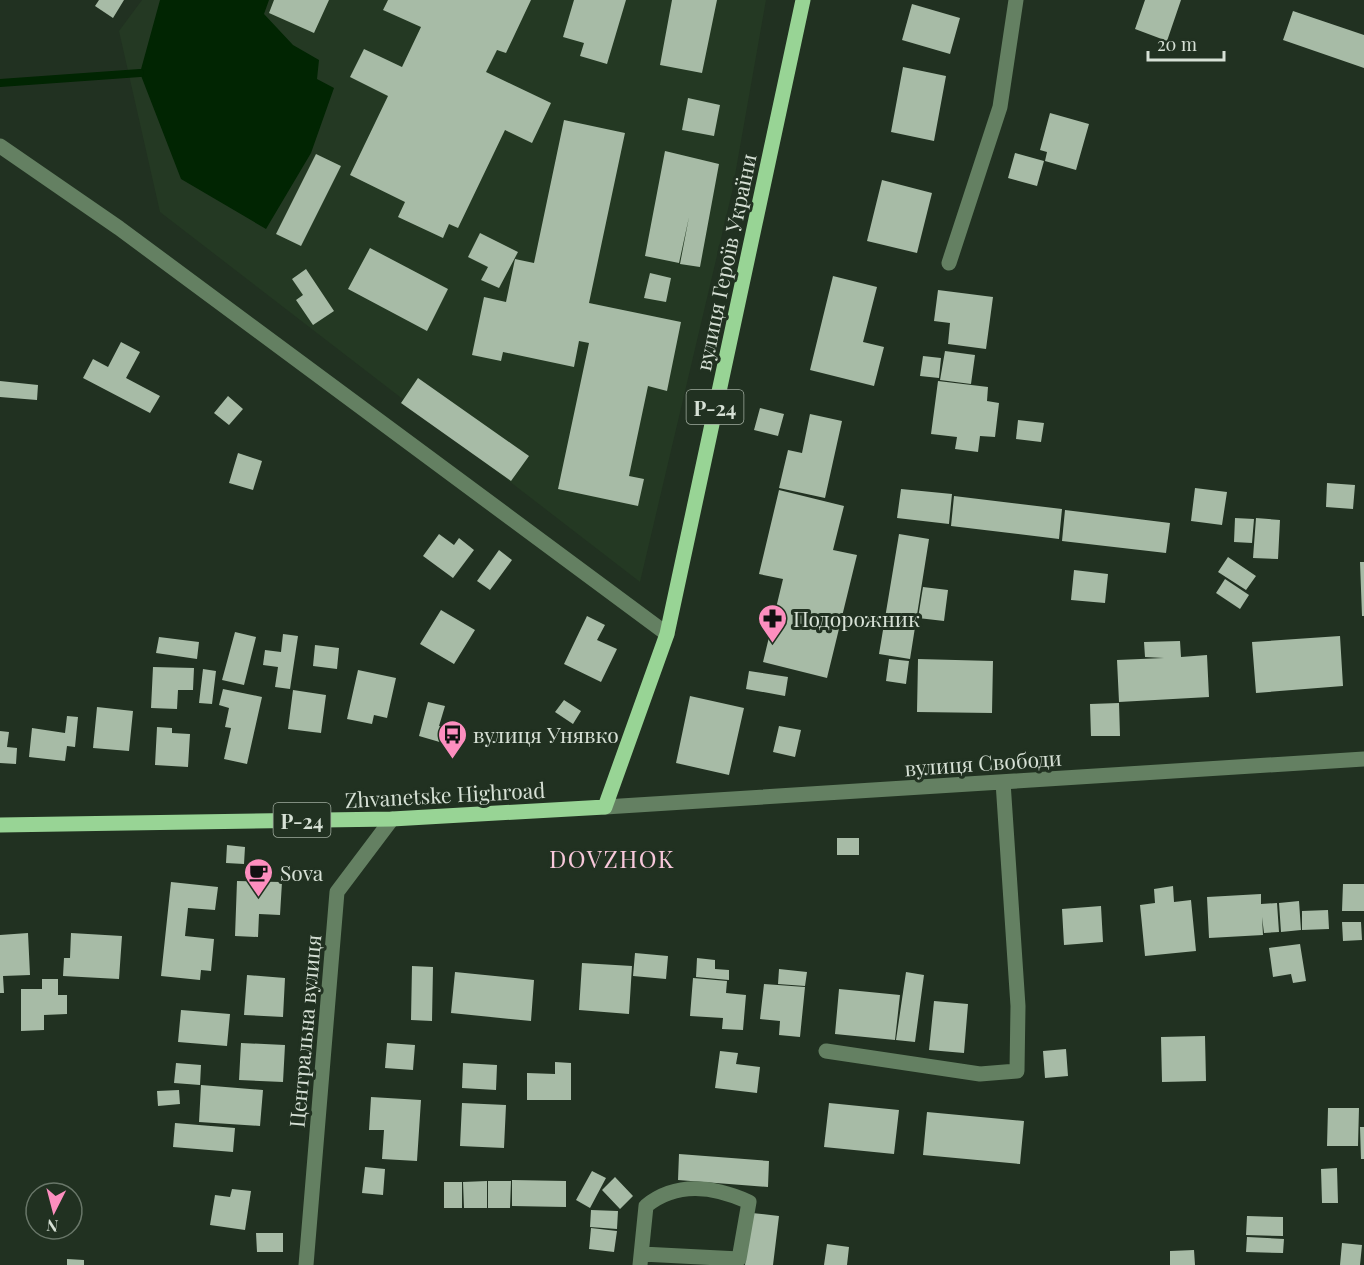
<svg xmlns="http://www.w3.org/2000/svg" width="1364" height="1265" viewBox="0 0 1364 1265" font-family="'Playfair Display',serif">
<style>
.built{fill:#243923}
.water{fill:#012502}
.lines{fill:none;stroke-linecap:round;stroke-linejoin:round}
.stream{stroke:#012502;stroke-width:8}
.building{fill:#a7bba6}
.minor{stroke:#648062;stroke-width:15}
.major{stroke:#98d495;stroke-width:15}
.labels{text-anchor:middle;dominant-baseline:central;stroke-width:6;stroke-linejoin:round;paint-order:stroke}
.shield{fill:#213121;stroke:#a0ac9f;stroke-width:1.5}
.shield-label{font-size:20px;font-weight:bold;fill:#d6e0d5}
.street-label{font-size:21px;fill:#d6e0d5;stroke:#213121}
.poi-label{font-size:21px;fill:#d6e0d5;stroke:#213121;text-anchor:start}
.quarter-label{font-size:24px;letter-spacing:1.5px;fill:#f8c8db;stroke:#213121}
</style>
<rect width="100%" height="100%" fill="#213121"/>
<path class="built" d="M142,0H766L732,192L640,582L160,212L119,31Z"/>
<path class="water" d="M160,0H269L264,14L293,45L319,60L317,79L334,88L311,153L266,229L181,179L140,73Z"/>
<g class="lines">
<path class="stream" d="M0,83L140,73"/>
</g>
<path class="building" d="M99,0H124L113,18L95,6Z
M274,0H329L314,33L269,13Z
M388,0H531L506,53L497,50L486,72L551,103L532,143L505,130L458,228L449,224L443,238L398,217L405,202L350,175L388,96L350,77L364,49L402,67L421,27L383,10Z
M574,0H626L607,64L580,56L584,43L563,37Z
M672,0H717L702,73L660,65Z
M1145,0H1181L1167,41L1135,29Z
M912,4L960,18L950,54L902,40Z
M1293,11L1364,35V68L1283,40Z
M903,67L946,76L934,141L891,132Z
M688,98L720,105L714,136L682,130Z
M1050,113L1089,124L1076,170L1045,161L1047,152L1040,150Z
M564,120L625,133L589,303L681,322L667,391L648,386L629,476L644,479L638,506L558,489L589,343L579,341L574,367L503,352L501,361L472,355L484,297L506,302L515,259L534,263Z
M665,151L719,164L700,267L680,264L689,217L679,263L645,256Z
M1015,153L1044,161L1037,186L1008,178Z
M316,154L341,166L301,246L276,234Z
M882,180L932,193L917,253L867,241Z
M480,233L518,252L499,288L481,280L488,267L468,257Z
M370,248L448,289L427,331L348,289Z
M306,269L334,311L313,325L296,300L303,295L292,279Z
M650,273L671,278L666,302L644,298Z
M833,276L877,287L863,342L884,347L874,386L810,370Z
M938,290L993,297L986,349L948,344L950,323L934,321Z
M121,342L140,352L126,378L160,396L150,413L83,378L93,359L108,367Z
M945,351L975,355L971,384L940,380Z
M923,356L941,358L939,378L920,376Z
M418,378L529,456L511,481L401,403Z
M0,381L38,385L37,400L0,397Z
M938,381L988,387L987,401L999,403L995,437L980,436L978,452L955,449L957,437L931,434Z
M228,396L243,409L229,425L214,413Z
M760,408L784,414L778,436L754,430Z
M810,414L842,421L825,498L779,488L788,450L802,453Z
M1018,420L1044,423L1041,442L1016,439Z
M238,453L262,461L253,490L229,483Z
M1327,483L1355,485L1353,509L1326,507Z
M1195,488L1227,492L1222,525L1191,521Z
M901,489L952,494L949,524L897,518Z
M779,490L844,506L833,550L857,555L827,678L763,662L783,579L759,574Z
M954,496L1062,509L1059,539L951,526Z
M1065,510L1170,523L1166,553L1062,541Z
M1235,518L1254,519L1252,543L1234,542Z
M1256,518L1280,520L1278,559L1253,558Z
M439,534L454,545L459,538L474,550L453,578L423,556Z
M899,534L929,539L910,659L879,654Z
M499,550L512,560L490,590L477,581Z
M1228,557L1256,576L1246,590L1218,572Z
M1360,562H1364V616H1362Z
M1074,570L1108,574L1105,603L1071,600Z
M1225,579L1249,595L1240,609L1216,593Z
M923,587L948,590L944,621L918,618Z
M441,610L475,630L454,664L420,644Z
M587,616L605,625L597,640L617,649L601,682L564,664Z
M235,632L256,637L244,685L222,680Z
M283,634L298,636L290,689L275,687L278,667L263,665L265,650L281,652Z
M1340,636L1343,686L1256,693L1252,642Z
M159,637L199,642L197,659L156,653Z
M1180,641L1181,657L1207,655L1209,697L1119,702L1117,660L1164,658L1145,657L1144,642Z
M315,645L339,648L337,669L313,666Z
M889,659L909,661L906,684L886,681Z
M918,659L993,661L992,713L917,712Z
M153,667L194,668L193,690H178L177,709L151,708Z
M203,669L216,671L212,704L199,703Z
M358,670L396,678L387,718L374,715L372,724L347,719Z
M749,671L788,677L785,696L746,689Z
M223,689L262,697L247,764L224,759L231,728L225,727L229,708L219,705Z
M293,690L326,695L321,733L288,729Z
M690,696L744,708L729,775L676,763Z
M564,700L581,711L573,724L555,712Z
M428,702L445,706L439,726L447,728L443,743L419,736Z
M1119,703L1120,736H1091L1090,704Z
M97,707L133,711L129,751L93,748Z
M67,716L78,717L75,747L67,746L65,761L29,757L32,728L65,733Z
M779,726L801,730L795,757L773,752Z
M157,727L172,728V733L190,734L188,767L155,765Z
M0,731L9,732L7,747L17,748L16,764L0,763Z
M837,838H859V855H837Z
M227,845L245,847L244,864L226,863Z
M237,881L282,882L280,915L259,914L258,937L235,936Z
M171,882L218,887L215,910L188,908L185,936L214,939L211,971L201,970L200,980L161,976Z
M1343,884H1364V911H1342Z
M1173,886L1174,902L1191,900L1196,951L1145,956L1140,905L1155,903L1154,889Z
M1261,894V904L1277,903L1279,932L1264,933L1262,917L1263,935L1209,938L1207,897Z
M1299,901L1301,930L1281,932L1279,903Z
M1101,906L1103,942L1064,945L1062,909Z
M1328,910L1329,929L1302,930V911Z
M1342,922H1361L1362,940L1343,941Z
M28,933L30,975L3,976L4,993H0V935Z
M71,933L122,936L119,979L63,976L64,958H70Z
M1300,944L1306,981L1293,983L1291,974L1273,977L1269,948Z
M635,953L668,956L666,979L633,976Z
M697,958L715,960V969L729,970V980L696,977Z
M582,963L632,966L629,1014L579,1010Z
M412,966L433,967L432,1021L411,1020Z
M779,969L807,972L805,986L778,984Z
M455,972L534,980L531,1021L451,1013Z
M906,972L924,975L915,1042L896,1040Z
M247,975L285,978L283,1017L244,1015Z
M693,978L727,981L726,993L746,995L743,1030L722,1029L723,1018L690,1016Z
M42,979H58V995H67V1014L44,1015V1030L21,1031V989H42Z
M764,984L805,987L800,1037L779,1035L780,1021L760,1019Z
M839,989L900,995L895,1040L835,1034Z
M934,1001L968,1004L964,1053L929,1050Z
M181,1010L230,1014L227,1046L178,1042Z
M1205,1036L1206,1081L1162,1082L1161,1037Z
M241,1043L285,1045L283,1082L239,1080Z
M387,1043L415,1045L413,1070L385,1068Z
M1066,1049L1068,1076L1045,1078L1043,1051Z
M720,1051L738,1053L736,1064L760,1067L757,1093L715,1088Z
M555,1062L571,1063V1100H527V1073L555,1074Z
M176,1063L201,1065L200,1085L174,1083Z
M463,1063L497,1065L496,1090L462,1088Z
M201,1085L263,1090L260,1126L199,1122Z
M179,1090L180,1104L158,1106L157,1091Z
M371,1097L421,1100L417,1161L382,1159L384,1130H369Z
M462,1103L506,1105L504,1148L460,1146Z
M829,1103L899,1110L894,1154L824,1147Z
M1328,1108H1359L1358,1146H1327Z
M927,1112L1024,1121L1020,1164L923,1155Z
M175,1123L235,1128L233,1152L173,1147Z
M1360,1127H1364V1159H1361Z
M679,1154L769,1161L768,1187L678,1180Z
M365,1167L385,1169L383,1195L362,1193Z
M1337,1168L1338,1203H1322L1321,1169Z
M592,1171L606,1178L590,1208L576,1200Z
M615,1177L633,1196L620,1209L602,1190Z
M512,1180L566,1181V1207L512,1206Z
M487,1181V1208H464L463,1182Z
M488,1181H511L510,1208H488Z
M444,1182H462V1208H444Z
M232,1189L251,1191L245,1230L210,1225L215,1195L230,1197Z
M591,1210L618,1211L617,1229L590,1227Z
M752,1213L779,1216L773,1265H745Z
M1247,1216L1283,1217V1236L1246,1235Z
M591,1228L617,1231L614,1252L589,1249Z
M256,1233H283V1252H257Z
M1247,1237L1284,1239L1283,1253L1246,1252Z
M1342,1243L1362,1245L1360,1265H1340Z
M827,1244L849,1247L847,1265H824Z
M1194,1250L1195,1265H1170V1251Z
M67,1259L84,1260V1265H67Z"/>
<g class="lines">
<path class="minor" d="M0,146L119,228L667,634
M949,263L1000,107L1016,0
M605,807L1364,759
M826,1051L980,1074L1017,1071L1018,1006L1003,782
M306,1265L337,892L392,819
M640,1265L646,1206C677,1181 713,1186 749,1202L739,1259L642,1254"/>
<path class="major" d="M0,825L392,819L605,807L667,634L803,0"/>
</g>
<defs>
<symbol id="pharmacy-pin" viewBox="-11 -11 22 30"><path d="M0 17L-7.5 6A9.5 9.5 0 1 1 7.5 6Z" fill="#fd8ebf" stroke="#213121"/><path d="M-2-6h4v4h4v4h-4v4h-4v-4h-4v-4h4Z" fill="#111"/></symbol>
<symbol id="bus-pin" viewBox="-11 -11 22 30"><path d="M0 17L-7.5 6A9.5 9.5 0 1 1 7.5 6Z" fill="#fd8ebf" stroke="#213121"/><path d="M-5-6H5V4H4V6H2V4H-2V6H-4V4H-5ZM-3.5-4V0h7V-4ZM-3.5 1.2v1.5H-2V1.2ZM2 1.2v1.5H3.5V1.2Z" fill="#111"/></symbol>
<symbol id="cafe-pin" viewBox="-11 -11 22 30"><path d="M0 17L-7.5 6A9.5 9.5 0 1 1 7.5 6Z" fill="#fd8ebf" stroke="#213121"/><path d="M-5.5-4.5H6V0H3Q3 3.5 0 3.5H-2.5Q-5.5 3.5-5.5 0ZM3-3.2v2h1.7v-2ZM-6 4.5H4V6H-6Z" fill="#111"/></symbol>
</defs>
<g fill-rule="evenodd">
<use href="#pharmacy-pin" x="756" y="602" width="33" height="45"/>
<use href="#bus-pin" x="436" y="718" width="33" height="45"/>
<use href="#cafe-pin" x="242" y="856" width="33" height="45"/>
</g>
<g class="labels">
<g class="shield">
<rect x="686.5" y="390" width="57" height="34" rx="4.5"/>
<rect x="273.5" y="803" width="57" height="34" rx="4.5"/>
</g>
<g class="shield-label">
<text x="715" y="407">Р-24</text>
<text x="302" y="820">Р-24</text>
</g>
<g class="street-label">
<text transform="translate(725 262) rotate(-78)">вулиця Героїв України</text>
<text transform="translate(983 762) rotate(-4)">вулиця Свободи</text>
<text transform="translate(445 794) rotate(-3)">Zhvanetske Highroad</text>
<text transform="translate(304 1031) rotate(-85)">Центральна вулиця</text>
</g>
<g class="poi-label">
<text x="793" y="618">Подорожник</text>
<text x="473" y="734">вулиця Унявко</text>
<text x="280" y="872">Sova</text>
</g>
<g class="quarter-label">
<text x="612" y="858">DOVZHOK</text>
</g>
</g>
<g transform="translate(54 1211) rotate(186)"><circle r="28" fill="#213121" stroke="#697769" stroke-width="1.5"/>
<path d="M0-4.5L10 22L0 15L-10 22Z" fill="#fd8ebf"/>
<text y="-9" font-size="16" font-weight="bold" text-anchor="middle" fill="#d6e0d5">N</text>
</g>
<path d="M1148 51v9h76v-9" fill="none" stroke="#d6e0d5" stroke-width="3"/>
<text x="1157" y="51" font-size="18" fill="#d6e0d5" stroke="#213121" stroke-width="4.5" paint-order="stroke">20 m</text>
</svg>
